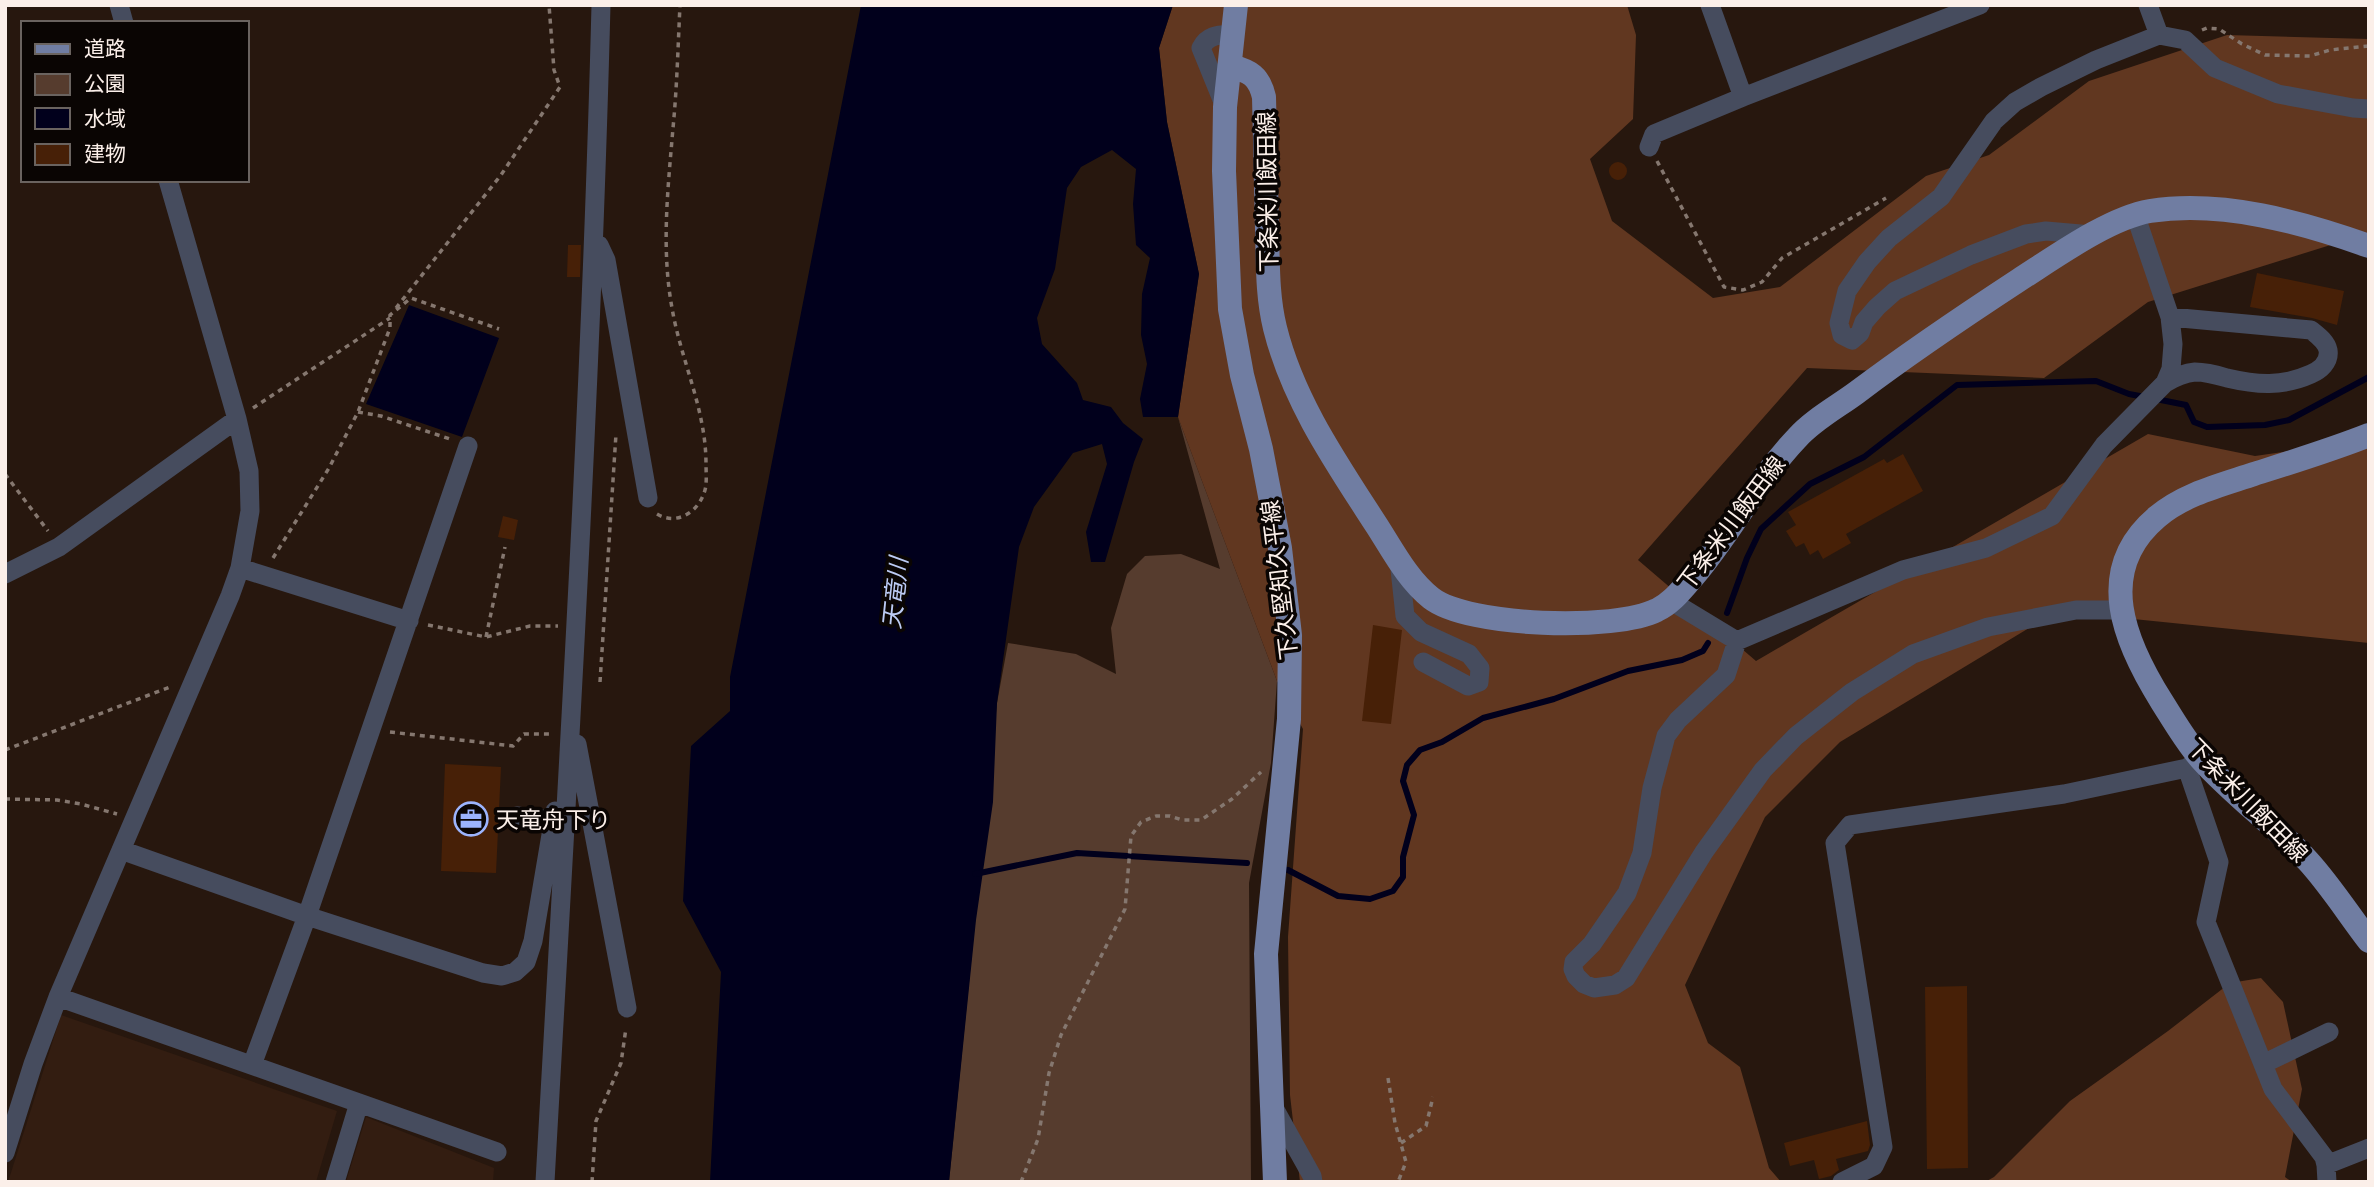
<svg xmlns="http://www.w3.org/2000/svg" width="2374" height="1187" viewBox="0 0 2374 1187" font-family="Ubuntu,'Noto Sans JP',sans-serif">
<style>
.built{fill:#331d11}
.green{fill:#563c2e}
.forest{fill:#613720}
.water{fill:#01001c}
.lines{fill:none;stroke-linecap:round;stroke-linejoin:round}
.stream{stroke:#01001c;stroke-width:6}
.building{fill:#472007}
.path{stroke:#85776f;stroke-width:3.5;stroke-dasharray:5 5;stroke-linecap:butt}
.minor{stroke:#464c5e;stroke-width:19}
.major{stroke:#707da2;stroke-width:24}
.labels{text-anchor:middle;dominant-baseline:central;stroke-width:7;stroke-linejoin:round;paint-order:stroke}
.street-label{font-size:23px;fill:#fbefe9;stroke:#0a0503}
.poi-label{font-size:23px;fill:#fbefe9;stroke:#0a0503;text-anchor:start}
.water-label{font-size:24px;font-style:italic;fill:#bccbf4;stroke:#0a0503}
</style>
<rect width="100%" height="100%" fill="#27170e"/>
<path class="built" d="M61,1015L337,1111L316,1182H8Z
M366,1117L494,1168L493,1182H346Z"/>
<path class="green" d="M1178,417L1277,681L1271,763L1249,883L1251,1182H949L997,703L1008,643L1076,654L1116,674L1111,628L1127,574L1145,556L1181,554L1220,569Z"/>
<path class="forest" d="M1173,5H1627L1636,35L1633,119L1590,159L1612,221L1713,298L1780,287L1926,176L1989,155L2089,81L2227,35L2369,39V233L2148,302L2044,378L1807,368L1638,560L1756,661L2148,434L2255,456L2369,440V643L2104,616L2039,622L1840,742L1765,817L1685,985L1708,1043L1740,1067L1769,1168L1781,1182H1300L1290,1095L1288,937L1303,729L1277,681L1178,417L1199,274L1167,122L1159,48Z
M2261,978L2283,1002L2302,1089L2285,1177L2292,1182H1985L1994,1177L2070,1101L2168,1031L2230,983Z"/>
<path class="water" d="M861,5H1173L1159,48L1167,122L1199,274L1178,417H1143L1140,399L1147,364L1141,335L1142,294L1150,258L1136,245L1133,204L1136,169L1112,150L1081,167L1067,188L1055,269L1037,318L1042,344L1077,383L1083,400L1111,407L1123,423L1143,439L1134,462L1105,562H1091L1086,532L1107,464L1102,444L1073,453L1034,507L1019,547L997,703L993,802L976,920L949,1182H710L721,972L683,901L691,746L730,711V677Z
M409,305L499,338L462,437L366,404Z"/>
<g class="lines">
<path class="stream" d="M2156,399L2186,405L2194,422L2207,427L2265,425L2289,420L2369,377
M1727,613L1747,558L1761,529L1810,484L1864,457L1957,385L2096,381L2129,394L2145,397
M1288,870L1338,896L1370,899L1393,891L1403,877V857L1414,815L1403,781L1407,765L1420,750L1442,742L1483,718L1554,699L1628,671L1682,660L1703,651L1708,643
M975,874L1077,853L1247,863"/>
</g>
<path class="building" d="M1609 171a9 9 0 1 1 18 0a9 9 0 1 1-18 0Z
M568,245H581L580,277H567Z
M2257,273L2344,291L2337,325L2312,318L2250,307Z
M1903,454L1923,491L1846,534L1851,543L1823,559L1818,550L1810,555L1804,543L1796,547L1786,531L1796,525L1788,512L1884,459L1887,463Z
M503,516L518,520L514,540L498,537Z
M1373,625L1402,630L1391,724L1362,721Z
M445,764L501,767L496,873L441,871Z
M1967,986L1968,1168L1927,1169L1925,987Z
M1867,1121L1870,1145L1868,1151L1836,1159L1839,1170L1831,1176L1819,1179L1814,1160L1790,1166L1784,1143Z"/>
<g class="lines">
<path class="path" d="M2202,30L2207,28L2219,29L2242,44L2265,55L2310,56L2330,50L2369,46
M1657,161L1724,287L1743,290L1762,282L1782,258L1886,198
M396,308L501,175L560,87L554,70L549,5
M253,408L390,318
M358,412L381,416L450,439
M5,474L48,531
M657,514C677,526 699,512 705,490C707,483 706,472 706,464C706,409 681,361 672,308C661,248 668,188 673,128C677,87 678,46 680,5
M273,558L329,468L358,412L390,328V315L411,298L499,329
M428,625L486,637L530,626H558
M486,637L505,547
M600,682L616,434
M390,732L513,746L524,734H551
M5,750L170,687
M5,799L57,800L81,804L117,814
M1388,1078L1395,1123L1406,1162L1398,1182
M1401,1143L1426,1126L1433,1097
M592,1182L596,1121L621,1063L626,1028
M1021,1182L1038,1139L1049,1073L1061,1035L1125,909L1131,836L1141,822L1156,816H1170L1182,820H1201L1232,799L1261,772"/>
<path class="minor" d="M119,5L124,23
M1710,5L1743,97L1980,5
M2148,5L2159,35
M1225,107L1201,48C1208,34 1220,35 1234,34
M1649,147L1654,134L1743,97
M2092,235L2046,231L2026,234L1971,255L1895,291L1877,307L1864,322L1860,333L1852,340L1842,335L1839,323L1847,291L1867,262L1889,238L1941,197L1994,121L2015,102L2041,87L2096,60L2159,35L2185,40L2215,68L2278,94L2353,108L2369,109
M599,245L606,260L648,498
M2165,383C2175,377 2184,373 2195,372C2205,372 2217,375 2227,378C2257,385 2282,387 2311,374C2320,370 2330,362 2328,350C2326,341 2317,335 2311,330L2170,317
M1399,560L1405,616L1421,632L1469,654L1480,668L1479,682L1468,686L1423,662
M240,568L409,621
M5,574L59,547L237,419
M1671,601L1737,641L1726,675L1678,720L1666,736L1652,788L1642,853L1627,893L1592,944L1574,962L1573,969L1576,976L1584,984L1594,988L1615,985L1626,978L1704,852L1763,770L1796,736L1852,692L1913,654L1988,627L2076,610H2121
M1737,641L1903,570L1986,548L2052,516L2104,445L2165,383L2171,369L2173,344L2170,317L2135,214
M577,744L627,1008
M2187,768L2219,862L2206,922L2273,1089L2324,1157L2326,1165L2327,1182
M517,816L554,820
M121,850L307,916L483,973L502,976L515,972L526,962L533,941L555,811
M58,997L359,1103L335,1182
M2263,1064L2329,1032
M252,1065L307,916L468,446
M359,1103L497,1152
M1273,1106L1312,1176L1313,1182
M5,1153L33,1064L58,997L230,596L240,568L250,511L249,471L237,419L168,180
M2326,1165L2369,1148
M545,1182C567,790 591,398 601,5
M1842,1182L1874,1166L1883,1147L1835,843L1850,825L2064,794L2187,768L2200,758"/>
<path class="major" d="M1236,5L1225,107L1224,171L1230,309L1242,375L1261,449L1280,548L1290,635L1289,719L1266,954L1275,1182
M1230,66C1250,71 1259,76 1264,97C1265,141 1266,185 1267,229C1268,262 1267,296 1275,328C1293,401 1337,464 1377,526C1393,551 1408,580 1431,598C1468,627 1616,631 1657,610C1672,603 1682,589 1693,577C1731,533 1757,480 1797,438C1813,420 1837,407 1856,393C1909,353 1964,316 2019,280C2055,257 2109,218 2150,211C2223,200 2301,222 2369,246
M2369,435C2331,450 2292,462 2254,474C2221,485 2184,494 2157,517C2093,571 2125,643 2162,702C2174,721 2186,742 2201,759C2234,796 2275,825 2308,861C2330,885 2349,915 2369,941"/>
</g>
<defs>
<symbol id="office-ring" viewBox="-11 -11 22 22"><circle r="9.5" fill="#0a0503" stroke="#9cb4fd" stroke-width="1.5"/><path d="M-6-3h4V-5.5h4V-3h4V5H-6ZM-1-4.5V-3h2v-1.5ZM-6 0V1H6V0Z" fill="#9cb4fd"/></symbol>
</defs>
<g fill-rule="evenodd">
<use href="#office-ring" x="452" y="800" width="38" height="38"/>
</g>
<g class="labels">
<g class="street-label">
<text transform="translate(1267 192) rotate(-91)">下条米川飯田線</text>
<text transform="translate(1731 523) rotate(-53)">下条米川飯田線</text>
<text transform="translate(1279 580) rotate(-97)">下久堅知久平線</text>
<text transform="translate(2248 800) rotate(46)">下条米川飯田線</text>
</g>
<g class="poi-label">
<text x="496" y="819">天竜舟下り</text>
</g>
<g class="water-label">
<text transform="translate(895 593) rotate(-84)">天竜川</text>
</g>
</g>
<rect width="2374" height="1187" fill="none" stroke="#fbefe9" stroke-width="14"/>
<rect x="21" y="21" width="228" height="161" fill="#0a0503" stroke="#6a635f" stroke-width="2"/>
<rect x="35" y="44" width="35" height="10" fill="#707da2" stroke="#6a635f" stroke-width="2"/>
<text x="84" y="56" font-size="21" fill="#fbefe9">道路</text>
<rect x="35" y="74" width="35" height="21" fill="#563c2e" stroke="#6a635f" stroke-width="2"/>
<text x="84" y="91" font-size="21" fill="#fbefe9">公園</text>
<rect x="35" y="108" width="35" height="21" fill="#01001c" stroke="#6a635f" stroke-width="2"/>
<text x="84" y="126" font-size="21" fill="#fbefe9">水域</text>
<rect x="35" y="144" width="35" height="21" fill="#472007" stroke="#6a635f" stroke-width="2"/>
<text x="84" y="161" font-size="21" fill="#fbefe9">建物</text>
</svg>
